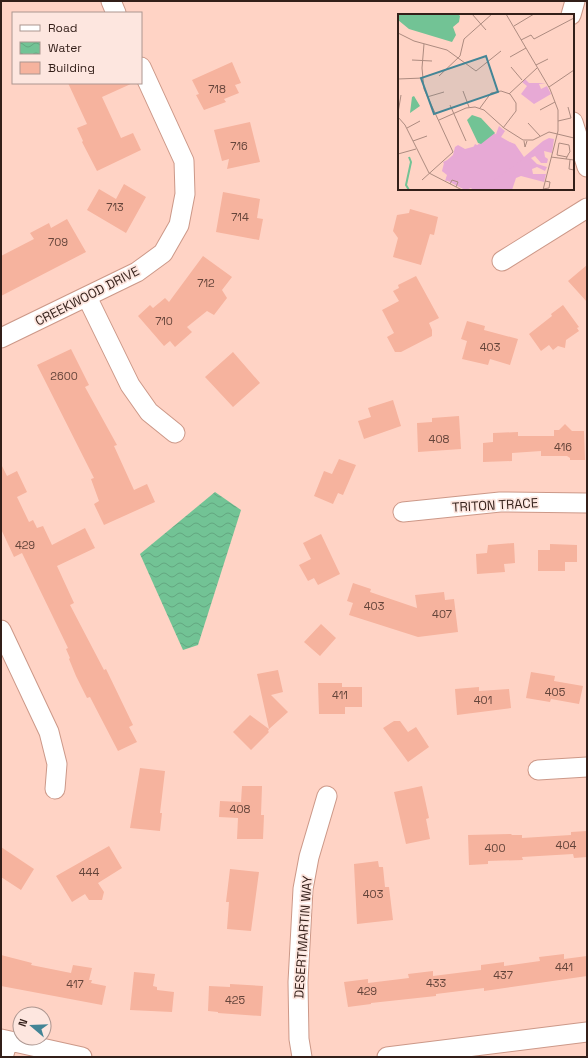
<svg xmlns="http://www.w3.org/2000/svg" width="588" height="1058" viewBox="0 0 588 1058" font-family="'Space Grotesk',sans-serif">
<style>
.water{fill:url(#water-waves)}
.building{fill:#f6b39e}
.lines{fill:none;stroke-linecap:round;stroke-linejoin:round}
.minor-casing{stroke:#cc9888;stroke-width:21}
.minor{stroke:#fff;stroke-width:19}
.labels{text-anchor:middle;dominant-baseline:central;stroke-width:3.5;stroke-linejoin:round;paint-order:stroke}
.number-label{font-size:11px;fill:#64443a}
.street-label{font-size:13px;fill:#331f19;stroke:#fde6df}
.inset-river{fill:none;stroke:#72c395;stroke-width:2}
.inset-road{fill:none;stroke:#ad8b80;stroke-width:1}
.view{fill:#438596;fill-opacity:0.15;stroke:#438596;stroke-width:2}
.inset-edge{fill:none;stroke:#331f19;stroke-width:2}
</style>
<defs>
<pattern id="water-waves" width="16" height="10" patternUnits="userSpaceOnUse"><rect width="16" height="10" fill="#72c395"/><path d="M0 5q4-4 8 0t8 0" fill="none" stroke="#63a780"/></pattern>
</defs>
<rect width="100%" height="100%" fill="#ffd3c5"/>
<path class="water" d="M215,492L241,510L198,645L183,650L140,554Z"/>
<path class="building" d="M232,62L241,83L235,85L239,93L224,99L226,102L204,110L196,95L199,94L192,80Z
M68,83H133L102,97L121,138L133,133L141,150L97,171L82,142L83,141L77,128L87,124Z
M250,122L260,162L227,169L229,159L222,161L214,130Z
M124,184L146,197L126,233L87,210L99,189L116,199Z
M223,192L260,199L257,218L263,219L259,240L216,232Z
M410,209L438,217L434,235L430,234L421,265L393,257L398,238L393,231L397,215L409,213Z
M67,219L86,252L1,296V256L34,239L30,233L49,223L51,228Z
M203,256L232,277L222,290L227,298L214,315L207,311L187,327L192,332L175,347L170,341L164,346L138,316L150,305L153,308L165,298L169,302Z
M587,265V302L568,281Z
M416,276L439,318L429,323L432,330V336L401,352H395L387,337L394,333L382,310L399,301L393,291L399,288L398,285Z
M563,305L579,327L577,328L579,331L566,340L565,348L558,346L553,350L549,345L541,351L529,334L552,316L551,314Z
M467,321L485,326L484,330L518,339L510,365L490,359L488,365L462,359L467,341L461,339Z
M71,349L89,385L85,387L117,445L114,446L134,490L147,484L155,502L104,525L94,504L99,501L91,479L94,478L37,365Z
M233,352L260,383L233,407L205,377Z
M393,400L401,426L364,439L358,421L371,417L368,408Z
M459,416L461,449L418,452L417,423L432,422V418Z
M565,424L572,431H584L585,460H570V458L567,456H541V451L512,453V461L483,462V443L493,442V433L518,432V436H554V430H559Z
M339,459L356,465L343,495L338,493L333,504L314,496L324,471L332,474Z
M1,464L7,476L17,471L27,492L17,497L29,522L33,520L37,528L43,526L52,545L85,528L95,548L57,566L74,603L70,605L104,670L106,669L133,725L129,727L137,742L118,751L90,697L87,698L76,676L69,659L70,658L66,649L68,648L22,553L14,557L1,529Z
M321,534L340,574L318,585L314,578L308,581L299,565L311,559L303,543Z
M514,543L515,563L504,564L505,572L477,574L476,554L487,553L488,545Z
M550,544L577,545V562H565V571H538V550H550Z
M353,583L371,589L370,592L417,608L415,595L444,592L445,600L454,599L458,632L418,637L349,615L353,603L347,601Z
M321,624L336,638L320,656L304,642Z
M278,670L283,692L271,695L288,712L269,729L257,674Z
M531,672L555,676L554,681L583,686L579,704L551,699L550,702L526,698Z
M318,683H342V687H362V707H345V714H319Z
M479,687V691L509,689L511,708L457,715L455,689Z
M250,715L269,729L268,731L269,732L251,750L233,732Z
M394,721H400L408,732L416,727L429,747L408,762L383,728Z
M140,768L165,771L160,813H162L160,831L130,828Z
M242,786H262L261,815H264L263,839H237L238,818L219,817L220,801L241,802Z
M422,786L429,818L426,819L430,839L406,844L394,792Z
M587,831V857L574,858L573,854L522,857L523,860L488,861V864L469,865L468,835L511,834L512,835H522V838L571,835V832Z
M109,846L122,868L98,883L104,892L102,900H89L85,894L72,902L56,876Z
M1,847L34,869L21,890L1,877Z
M378,861L379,867H383L385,887H389L393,920L357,924L354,864Z
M230,869L259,872L251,931L227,929L229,902H226Z
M564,954V959L587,956V976L484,991V988L436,994V996L371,1003V1004L348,1007L344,982L368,979V983L409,978L408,974L433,971V976L481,970V965L504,962V966L540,961L539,957Z
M1,955L32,963L31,965L71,973L73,965L92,968L89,980H92L91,983L106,986L102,1005L1,986Z
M134,972L155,974L153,986L157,987V990L174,992L172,1012L130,1010Z
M230,984L263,986L261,1016L218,1013V1012L208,1011L209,986L230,987Z"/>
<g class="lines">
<defs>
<path id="minor" d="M111,1L116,13
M571,15L575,1
M573,122L587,167
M502,261L587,208
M87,297L130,385L149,412L175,433
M1,338L137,272L163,253L179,225L185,194L184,161L141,67
M403,512L500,502L587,503
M1,630L49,732L57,764L55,789
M538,770L587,767
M1,1039L82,1057
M3,1057L8,1041
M302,1057L299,1039L298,982L303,889L309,857L327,796
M387,1057L587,1032"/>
</defs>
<use href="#minor" class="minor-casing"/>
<use href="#minor" class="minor"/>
</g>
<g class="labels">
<g class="number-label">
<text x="217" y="89">718</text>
<text x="239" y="146">716</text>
<text x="115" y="207">713</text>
<text x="240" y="217">714</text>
<text x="58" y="242">709</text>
<text x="206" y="283">712</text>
<text x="164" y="321">710</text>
<text x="490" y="347">403</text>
<text x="64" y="376">2600</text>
<text x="439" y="439">408</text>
<text x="563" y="447">416</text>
<text x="25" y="545">429</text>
<text x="374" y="606">403</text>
<text x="442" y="614">407</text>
<text x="555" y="692">405</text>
<text x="340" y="695">411</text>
<text x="483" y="700">401</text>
<text x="240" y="809">408</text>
<text x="566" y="845">404</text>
<text x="495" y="848">400</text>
<text x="89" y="872">444</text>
<text x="373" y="894">403</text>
<text x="564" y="967">441</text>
<text x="503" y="975">437</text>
<text x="436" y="983">433</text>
<text x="75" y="984">417</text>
<text x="367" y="991">429</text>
<text x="235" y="1000">425</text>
</g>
<g class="street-label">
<text transform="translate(87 296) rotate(-27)">CREEKWOOD DRIVE</text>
<text transform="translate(495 505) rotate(-3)">TRITON TRACE</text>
<text transform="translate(303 937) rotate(-86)">DESERTMARTIN WAY</text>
</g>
</g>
<g transform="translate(398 14)">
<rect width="176" height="176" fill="#ffd3c5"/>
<path d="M96,119L106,126L117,130L126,143L145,127L151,124L156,125L154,139L146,137L147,143L150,145L149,149H143L137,142L133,144L139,150L149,153L147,157L139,153L134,155L135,160H148L146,168L123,162L118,164L114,176H75L73,174L68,176L53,166L47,167L49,161L44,157L46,149L55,141L57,133L60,131L67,135L78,132Z" fill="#e7a9d5"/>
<path d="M127,65L131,69H148L141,70L143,75L149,72L153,80L136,90L123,80L129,72L124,68ZM101,112L107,117L103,123L117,131L125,145L83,176H75L73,172L67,176L48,166L50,159L44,157L48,153L45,148L54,144L59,132L68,136L75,134L77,130L81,132L98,120Z" fill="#e7a9d5"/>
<path d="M0,0H60L62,2L61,8L55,13L58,21L54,28L11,15L0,6ZM16,82L22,92L12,99L14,83ZM74,101L83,104L97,119L83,130L80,129L69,106Z" fill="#72c395"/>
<path class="inset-river" d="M11,176L8,171L13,148L11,143"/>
<path class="inset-road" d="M74,0L88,16M108,0L152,75L160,96V117L145,176M116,12L136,0M0,19L16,27L49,36L78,57L103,37M123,26L133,21L136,25L176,4M112,43L128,34M14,46L34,47M138,51L150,45M113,53L124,66M41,62L62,42L66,25L94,0M0,65L25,64M151,73L176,56M65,77L71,93M111,80L139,54M29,83L46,78M52,91L68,127M82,94L93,79L103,77L112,80L118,89V97L105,114M142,96L157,88M0,99L3,81M0,103L7,111L31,159L64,176M41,106L68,94L77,93L86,96L106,114L125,126H135L151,118L176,124M160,107L173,104L170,93M130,109L142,122M9,114L22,107M15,127L29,122M126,127L127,133L129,127M0,140L18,135M153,143L176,146M168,145L171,139L172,138L171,131L161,129L159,141L169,143M172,146L171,155L176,156M24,166L55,138L26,75L24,54L26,30M52,170L54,166L60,168L58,173M145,175L151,174L152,168L147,167"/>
<path class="view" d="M88,42L100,78L36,100L23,64Z"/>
<rect width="176" height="176" class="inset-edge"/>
</g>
<rect width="588" height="1058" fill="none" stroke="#331f19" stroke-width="4"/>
<rect x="12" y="12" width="130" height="72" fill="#fde6df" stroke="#ac9690"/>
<rect x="20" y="25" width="20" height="6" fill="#ffffff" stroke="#ac9690"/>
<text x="48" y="32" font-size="12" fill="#331f19">Road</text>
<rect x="20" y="42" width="20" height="12" fill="url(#water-waves)" stroke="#ac9690"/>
<text x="48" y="52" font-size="12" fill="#331f19">Water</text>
<rect x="20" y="62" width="20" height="12" fill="#f6b39e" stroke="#ac9690"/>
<text x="48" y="72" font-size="12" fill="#331f19">Building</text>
<g transform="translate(32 1026) rotate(289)"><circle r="19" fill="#fde6df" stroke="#ac9690"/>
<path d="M0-3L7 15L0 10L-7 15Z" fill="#438596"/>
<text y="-6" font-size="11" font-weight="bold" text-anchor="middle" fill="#331f19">N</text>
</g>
</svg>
